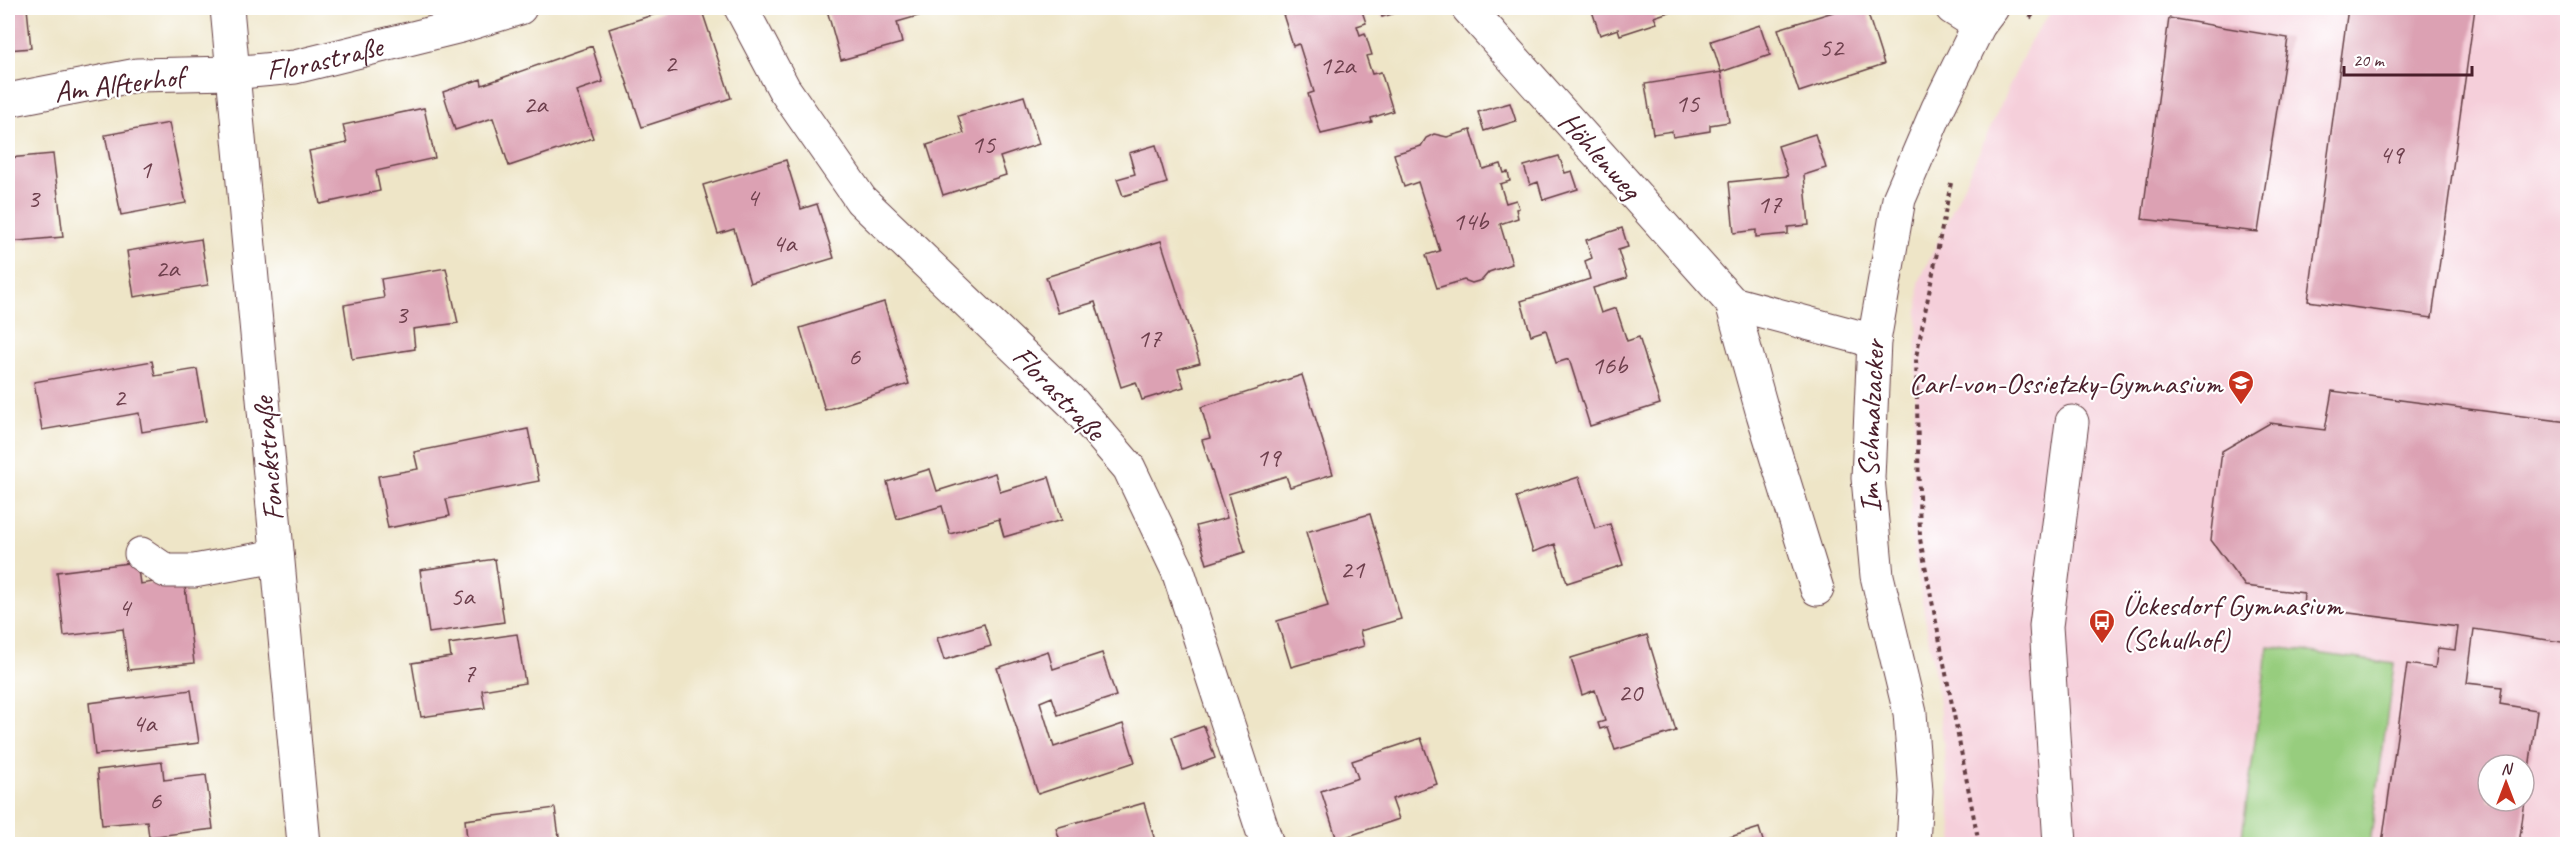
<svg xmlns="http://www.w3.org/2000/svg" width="2575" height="852" viewBox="0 0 2575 852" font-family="Caveat,sans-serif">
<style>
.built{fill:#f5cfda;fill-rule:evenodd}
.green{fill:#97cd7e;stroke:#707654;stroke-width:1.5}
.building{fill:#dca1b3}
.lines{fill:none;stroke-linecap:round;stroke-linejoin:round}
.minor-casing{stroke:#633d42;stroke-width:35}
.path{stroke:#633d42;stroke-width:4;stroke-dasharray:4.5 4.5;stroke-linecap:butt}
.minor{stroke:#fff;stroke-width:33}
.labels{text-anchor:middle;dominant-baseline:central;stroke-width:4.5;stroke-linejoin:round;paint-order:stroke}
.number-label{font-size:27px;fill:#6e404d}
.street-label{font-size:30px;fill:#4a1f2b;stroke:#fff}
.poi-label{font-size:30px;fill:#4a1f2b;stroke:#fff;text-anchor:end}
</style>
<rect width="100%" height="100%" fill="#fff"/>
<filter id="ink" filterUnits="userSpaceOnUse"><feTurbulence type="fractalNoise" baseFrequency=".0167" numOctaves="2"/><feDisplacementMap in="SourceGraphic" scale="12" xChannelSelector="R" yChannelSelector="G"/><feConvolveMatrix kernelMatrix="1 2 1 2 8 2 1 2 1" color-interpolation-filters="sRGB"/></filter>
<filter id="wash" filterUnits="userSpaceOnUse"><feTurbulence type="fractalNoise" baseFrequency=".008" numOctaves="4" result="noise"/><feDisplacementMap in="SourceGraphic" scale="24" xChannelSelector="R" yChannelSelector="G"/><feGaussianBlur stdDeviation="1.35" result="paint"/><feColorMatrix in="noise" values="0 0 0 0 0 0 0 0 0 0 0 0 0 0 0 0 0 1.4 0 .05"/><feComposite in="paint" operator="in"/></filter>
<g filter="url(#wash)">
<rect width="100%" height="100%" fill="#eee5c7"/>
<path class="built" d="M2054,8H2567V844H1954L1938,694L1910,530L1919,282L2031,39ZM2488,765H2524V801H2488Z"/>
<path class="green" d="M2268,646L2394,664L2370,844H2241Z"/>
<g id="blocks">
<path class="building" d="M8,8H27L31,48L8,50Z
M674,8H701L731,98L642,127L609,29Z
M835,8H945L897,22L902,43L841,60L827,10Z
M1281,8H1361L1366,23L1357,26L1360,35L1365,33L1372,55L1366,56L1372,74L1381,72L1393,111L1371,118L1372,122L1321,134L1308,94L1314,92L1299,44L1293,46Z
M1379,8H1412L1382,17Z
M1591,8H1671L1672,11L1654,17L1657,23L1620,35L1618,29L1600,35Z
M1846,8H1866L1884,64L1799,92L1778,29Z
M2348,8H2475L2432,318L2308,301Z
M2169,18L2288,38L2258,232L2142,219Z
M1760,25L1770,55L1721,72L1711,41Z
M592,46L603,82L576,91L593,138L509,166L493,118L455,130L443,92L481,79L482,85Z
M1721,72L1729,122L1710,125V131L1673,137L1672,131L1653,134L1645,84Z
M1024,96L1039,144L1000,157L1006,175L943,195L927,145L964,133L958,116Z
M1510,103L1516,121L1484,131L1478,112Z
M424,108L435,158L376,171L380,191L320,204L309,151L347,143L343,125Z
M169,123L186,203L121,215L105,135Z
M1471,130L1483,169L1501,164L1504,173L1508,172L1510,181L1500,184L1506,203L1516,200L1519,208L1516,209L1518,218L1500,224L1512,264L1489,272L1482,280L1472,283L1464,280L1437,288L1426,255L1440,251L1418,182L1404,187L1394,154L1421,146L1426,138L1434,134L1447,137Z
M1815,134L1826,168L1804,175L1809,225L1788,227V234L1756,237V230L1734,233L1729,182L1788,176L1778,146Z
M1156,145L1167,183L1123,196L1117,179L1135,174L1129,153Z
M53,154L63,237L8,242V158Z
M1559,156L1565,173L1572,171L1578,189L1543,200L1538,182L1530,185L1524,166Z
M786,160L801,209L817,204L834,258L750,283L734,229L718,234L703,185Z
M1622,228L1628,247L1618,250L1627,278L1593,288L1601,313L1616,308L1627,341L1639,337L1660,404L1590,426L1569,359L1556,363L1546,330L1531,335L1521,301L1590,279L1585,261L1592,258L1586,240Z
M201,239L208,285L134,297L127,251Z
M1161,241L1200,363L1178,369L1184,387L1142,400L1136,382L1121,387L1095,302L1058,313L1046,277Z
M446,268L458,323L413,329L415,349L352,359L344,305L384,298L381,279Z
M884,302L909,384L825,410L800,328Z
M152,361L155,376L197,369L206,421L142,432L139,413L42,430L34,382Z
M1302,375L1333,474L1290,487L1286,476L1228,494L1245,552L1207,564L1196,526L1227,518L1202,440L1210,438L1201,407Z
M2332,391L2568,422V643L2474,629L2467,683L2502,687L2500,704L2537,710L2525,799L2524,765H2488V801H2525L2519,844H2382L2407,664L2435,668L2438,648L2455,650L2458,627L2303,607L2304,593L2245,586L2211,540L2222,451L2270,423L2325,430Z
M528,429L539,481L446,499L450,516L388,528L378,476L418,469L414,452Z
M930,469L937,491L995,473L1000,492L1049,477L1062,520L1004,537L999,519L950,534L942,506L897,519L887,482Z
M1579,477L1595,529L1610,524L1623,565L1567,583L1555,544L1533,552L1516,497Z
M1370,514L1401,619L1360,631L1364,646L1291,667L1277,621L1328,606L1306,532Z
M495,559L504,622L429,633L420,570Z
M137,562L140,584L184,578L194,663L128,670L123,629L64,636L57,572Z
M984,624L991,646L944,660L937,638Z
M517,634L525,683L482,690L485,708L421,717L412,663L451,657L449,644Z
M1647,635L1676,731L1615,750L1607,727L1600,729L1598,723L1605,721L1595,690L1582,695L1571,658Z
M1048,651L1053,669L1102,653L1116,696L1058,715L1052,697L1040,702L1054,747L1123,724L1135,762L1038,794L997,668Z
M191,690L199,743L95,755L89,703Z
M1204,726L1215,758L1183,770L1172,737Z
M1421,738L1437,784L1392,799L1399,819L1337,840L1321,791L1358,778L1352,761Z
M162,762L164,780L206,775L213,829L149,837L147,821L102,825L97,770Z
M1144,803L1156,844H1061L1056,828Z
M555,808L560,844H430L467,838L465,820Z
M1759,828L1764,844H1708Z"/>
</g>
</g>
<g filter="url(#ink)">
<use href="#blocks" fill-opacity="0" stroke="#633d42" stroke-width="1.5"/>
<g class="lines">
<defs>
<g id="minor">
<path d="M227,8L304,844"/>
<path d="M741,8L784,89L861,200L1074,404L1129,468L1178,571L1267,844"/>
<path d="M1468,8L1732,303L1874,341"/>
<path d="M1952,8L1979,25"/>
<path id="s1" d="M8,100L137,75L231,73L295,67L461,26L520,8"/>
<path d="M1732,303L1763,414L1817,589"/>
<path d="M141,554L166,571H194L277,556"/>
<path id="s2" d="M1913,844L1916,792L1910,713L1877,576L1868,478L1874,341L1899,199L1938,108L1979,25L1992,8"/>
<path d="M2060,844L2046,626L2072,422"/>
</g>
</defs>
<use href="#minor" class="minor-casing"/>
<path class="path" d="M2030,18L2038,8
M1951,183L1916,357L1920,539L1979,844"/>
<use href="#minor" class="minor"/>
</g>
</g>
<defs>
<symbol id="school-pin" viewBox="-11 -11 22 30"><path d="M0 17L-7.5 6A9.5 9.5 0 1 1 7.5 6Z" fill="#c8321e" stroke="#fff"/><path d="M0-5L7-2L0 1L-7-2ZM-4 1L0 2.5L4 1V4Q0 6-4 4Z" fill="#fff"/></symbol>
<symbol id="bus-pin" viewBox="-11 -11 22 30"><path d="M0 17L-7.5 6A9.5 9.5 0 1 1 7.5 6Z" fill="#c8321e" stroke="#fff"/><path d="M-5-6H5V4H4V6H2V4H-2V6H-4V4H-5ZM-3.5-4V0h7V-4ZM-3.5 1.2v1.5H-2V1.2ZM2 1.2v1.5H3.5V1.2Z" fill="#fff"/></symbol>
</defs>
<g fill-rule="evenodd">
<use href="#school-pin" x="2226" y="368" width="30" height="40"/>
<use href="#bus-pin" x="2087" y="607" width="30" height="40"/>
</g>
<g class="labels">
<g class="number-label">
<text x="1831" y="47">52</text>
<text x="670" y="63">2</text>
<text x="1337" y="65">12a</text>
<text x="1687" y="103">15</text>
<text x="535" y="104">2a</text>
<text x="983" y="144">15</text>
<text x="2391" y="154">49</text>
<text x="145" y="169">1</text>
<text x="752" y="197">4</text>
<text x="33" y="198">3</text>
<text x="1769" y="204">17</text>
<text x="1470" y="221">14b</text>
<text x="784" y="243">4a</text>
<text x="167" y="268">2a</text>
<text x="401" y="314">3</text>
<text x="1149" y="338">17</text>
<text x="854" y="356">6</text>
<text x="1609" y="365">16b</text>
<text x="119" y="397">2</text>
<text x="1268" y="457">19</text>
<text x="1352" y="569">21</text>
<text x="462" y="596">5a</text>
<text x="124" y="607">4</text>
<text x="469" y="673">7</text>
<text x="1630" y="692">20</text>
<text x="144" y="723">4a</text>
<text x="155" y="800">6</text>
</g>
<g class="street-label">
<text stroke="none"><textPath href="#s1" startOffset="320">Florastraße</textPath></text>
<text transform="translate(119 84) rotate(-7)">Am Alfterhof</text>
<text transform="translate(1600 155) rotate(48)">Höhlenweg</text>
<text transform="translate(1059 393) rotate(46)">Florastraße</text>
<text stroke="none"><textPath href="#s2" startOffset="422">Im Schmalzacker</textPath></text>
<text transform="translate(268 459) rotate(-95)">Fonckstraße</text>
</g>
<g class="poi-label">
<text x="2222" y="383">Carl-von-Ossietzky-Gymnasium</text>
<text x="2122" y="605" text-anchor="start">Ückesdorf Gymnasium<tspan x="2122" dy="34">(Schulhof)</tspan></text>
</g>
</g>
<rect width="2575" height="852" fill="none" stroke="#fff" stroke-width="30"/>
<g transform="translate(2506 783)"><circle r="28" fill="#ffffff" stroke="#b7a5aa" stroke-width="1.5"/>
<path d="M0-4.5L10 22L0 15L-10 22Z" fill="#c8321e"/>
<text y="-9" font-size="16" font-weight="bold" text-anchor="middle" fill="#4a1f2b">N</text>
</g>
<path d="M2344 66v9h128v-9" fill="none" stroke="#4a1f2b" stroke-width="3"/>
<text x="2353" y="66" font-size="18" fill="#4a1f2b" stroke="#ffffff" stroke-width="4.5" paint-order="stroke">20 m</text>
</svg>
